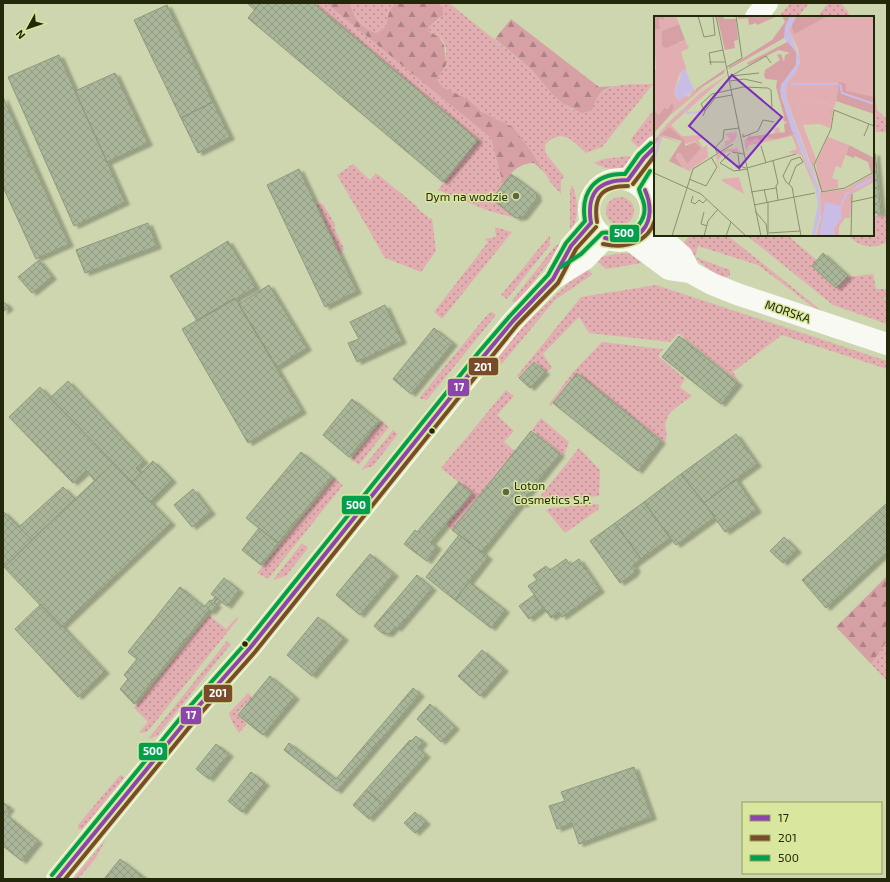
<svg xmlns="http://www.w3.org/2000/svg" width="890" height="882" viewBox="0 0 890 882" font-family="'Exo 2',sans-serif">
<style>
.grass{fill:url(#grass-dots)}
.forest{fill:url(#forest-firs)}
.building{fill:url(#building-cross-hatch);stroke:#8d987c;filter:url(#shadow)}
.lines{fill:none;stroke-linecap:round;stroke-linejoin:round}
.minor{stroke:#f8f9f3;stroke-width:22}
.secondary{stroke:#f8f9f3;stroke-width:22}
.bus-1-casing{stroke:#d9e79e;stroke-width:7}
.bus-2-casing{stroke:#d9e79e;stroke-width:7}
.bus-3-casing{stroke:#d9e79e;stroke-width:7}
.bus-1{stroke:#8e44ad;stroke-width:4}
.bus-2{stroke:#7a4b2a;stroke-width:4}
.bus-3{stroke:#02a04d;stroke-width:4}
.poi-dot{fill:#606544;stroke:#d9e79e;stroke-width:1.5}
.bus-dot{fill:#24280a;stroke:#d9e79e;stroke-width:1.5}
.labels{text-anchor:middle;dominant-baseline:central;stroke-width:3;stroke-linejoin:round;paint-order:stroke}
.poi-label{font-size:12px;fill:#24280a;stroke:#d9e79e;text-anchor:end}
.street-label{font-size:12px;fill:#24280a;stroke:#d9e79e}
.inset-river{fill:none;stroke:#c9bce6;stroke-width:2}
.inset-road{fill:none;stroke:#8a906d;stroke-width:1}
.view{fill:#7b2cbf;fill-opacity:0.15;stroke:#7b2cbf;stroke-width:2}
.inset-edge{fill:none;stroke:#24280a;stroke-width:2}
.line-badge{stroke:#d9e79e;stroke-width:1.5}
.badge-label{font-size:11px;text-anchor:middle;font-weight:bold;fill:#fff}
</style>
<defs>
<pattern id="grass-dots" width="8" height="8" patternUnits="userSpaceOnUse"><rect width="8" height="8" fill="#e3aeb1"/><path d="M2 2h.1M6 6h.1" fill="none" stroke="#b88e8e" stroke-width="1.8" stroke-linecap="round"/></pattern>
<pattern id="forest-firs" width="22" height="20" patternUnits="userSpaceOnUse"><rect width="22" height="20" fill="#d6a0a5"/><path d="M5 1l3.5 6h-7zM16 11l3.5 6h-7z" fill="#ad8285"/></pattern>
<pattern id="building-cross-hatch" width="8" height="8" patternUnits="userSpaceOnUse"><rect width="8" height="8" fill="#aab699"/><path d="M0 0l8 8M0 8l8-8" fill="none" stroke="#929c82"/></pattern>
<filter id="shadow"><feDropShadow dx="4.5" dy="2.5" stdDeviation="1" flood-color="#0004"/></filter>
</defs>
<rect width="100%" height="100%" fill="#ced6af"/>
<path class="grass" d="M314,3H326L491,138L503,184L492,199L516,218L489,211L438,190L478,140Z
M350,3H397C388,7 388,18 386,27L376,33C361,28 355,18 350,3Z
M435,3H449L531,69L551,93L573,110L595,104C601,80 634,85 653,84L602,147L586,153C573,140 561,127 545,145L546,154L564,176L561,181V194L551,183L532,152L513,127L482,112L468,99L442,87L437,79C443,66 453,48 439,37C436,35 432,33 428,31L429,27L440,19L439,4Z
M790,3H809L798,17H779Z
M828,3H841L848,12L850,17H817Z
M873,78L877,110L887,119V132H876L875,127H873Z
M655,108V131L642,150L632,142L631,139Z
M628,156L632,158C630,160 629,164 626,166C618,172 602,168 594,163L603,159Z
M353,164L370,180L376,173L418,207L417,208L430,219L432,218L436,251L421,272L385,258L337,175Z
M572,185C580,203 578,217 570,235V191Z
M606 211a14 14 0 1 1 28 0a14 14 0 1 1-28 0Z
M316,204H323L336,226L334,227L344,249L340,255Z
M886,215L887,242C873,250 859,247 848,235H873V216Z
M495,227L512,232L442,319L434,312L488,242L485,239L496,237Z
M550,235V245L507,299L501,295Z
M690,235H727L822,311L821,313L758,265L698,246L695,257L730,270V276L721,278L680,247Z
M746,235H787L817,260L812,266L836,288L847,277L873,274L876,289H886L887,282V298L879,299H887V324L833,305Z
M559,244L563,246L545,267L518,302H511L555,246Z
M630,253L634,254L642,263L606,269L594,258L616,254Z
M585,267L593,274L555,300L501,365L498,357C522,322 556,297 585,267Z
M656,285L887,361V369L782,335L733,372L739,382L678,333L670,342L589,333L579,317L543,354L552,368L547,372L534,361L518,378L517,376L581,297Z
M492,312L496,315L427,400L419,398L487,315Z
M602,342L663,349L658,356L685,379L680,387L692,396C684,402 668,411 666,421C663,429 670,434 664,442L577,373L551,406L549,404L574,371Z
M506,390L514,396L497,415L514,431L504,442L515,451L452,530L446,524L472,493L441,468Z
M541,418L569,442L564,456L532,430Z
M381,421L389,427L359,465L351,459Z
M393,430L398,434L373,466L361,470Z
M579,448L600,470L599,496L538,501V499Z
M334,478L343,485L268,579L257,573Z
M599,504V509L565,533L546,510L550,508Z
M302,543L308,548L286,576L273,580Z
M209,615L226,629L237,617L238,619L148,731L143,733L139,732L148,722L134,708Z
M227,641L231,644L157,736L148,739Z
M887,641V681L871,664Z
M248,693L252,697L237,714L247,724L239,733L232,722L229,713Z
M122,775L124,778L82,829H78V825L119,776Z
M106,839L96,858L78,879H73Z"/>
<path class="forest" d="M326,3H350C354,18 361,28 376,33L386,27C388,18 388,7 397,3L439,4L443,8V15L429,27L428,31L439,37L444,45L446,65L437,79L442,87L468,99L482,112L513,127L532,152L544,172L534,163C519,163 511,172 503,184L491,138Z
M511,19L599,87L613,86C597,92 599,96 592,110L582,113L564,104L551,93L531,69L495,39Z
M887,576V641L871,664L836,627Z"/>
<path class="building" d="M247,3H260L255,10Z
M260,3H313L478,140L443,182L248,18Z
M167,5L213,102L181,118L134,20Z
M59,55L125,202L74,226L8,77Z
M115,73L148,143L107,162L75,91Z
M3,97L69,244L36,259L3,187Z
M213,102L230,137L198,153L181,118Z
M875,153L881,213H873V154Z
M299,169L357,291L325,307L267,185Z
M511,174L536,193L537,199L523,217L516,218L492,199Z
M148,223L157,246L85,273L76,250Z
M228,241L256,287L197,321L170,276Z
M823,253L848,276L836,288L812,266Z
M39,260L52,277L32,293L18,277Z
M269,285L307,348L277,367L239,304Z
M235,298L302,411L248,443L182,329Z
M3,301L9,307L3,312Z
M385,305L402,341L357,362L348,343L359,339L350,322Z
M434,328L453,343L411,394L393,379Z
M679,336L738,383L721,404L662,357Z
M534,362L545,372L530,388L519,378Z
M577,373L661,441L638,471L553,403Z
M68,381L144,461L136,468L141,473L132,482L50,398Z
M40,387L113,463L95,481L86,471L73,483L9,417Z
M352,399L379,421L349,457L323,435Z
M531,431L560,454L526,496L528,498L523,505L521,503L482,552L452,530Z
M736,434L757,464L704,503L681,474Z
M301,452L332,477L278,543L246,518Z
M153,461L172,480L150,502L132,482Z
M113,463L171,523L61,627L4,567Z
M681,474L715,517L676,545L644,502Z
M736,479L757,510L725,532L704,503Z
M459,482L472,493L431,542L437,547L427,561L404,544L415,530L417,532Z
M63,487L75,499L32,540L19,527Z
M193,489L211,512L192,527L174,505Z
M644,502L670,538L641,559L615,523Z
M887,503V552L826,608L802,580Z
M3,511L32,540L4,567L3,566Z
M615,523L641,559L633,565L636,569L633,574L620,583L590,541Z
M259,528L278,543L261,565L242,550Z
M459,535L488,557L455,600L426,577Z
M784,537L797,550L783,563L770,551Z
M370,554L394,574L360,615L336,595Z
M566,559L570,565L579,559L600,590L562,617L559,612L551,618L528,586L537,580L533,575L546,566L550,570Z
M417,575L432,588L397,629L395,627L389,634L382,633L374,626Z
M224,578L239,590L227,606L211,594Z
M469,582L505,610L491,628L455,600Z
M180,587L204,607L210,600L212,601L215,597L218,599L214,603L217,605L211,612L209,610L134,704L120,689L128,679L124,675L137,659L128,652Z
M534,595L543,608L529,619L519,606Z
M41,604L105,671L78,697L15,629Z
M318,617L344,638L312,676L287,655Z
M482,650L504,669L480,696L458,676Z
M270,676L295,697L263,735L238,715Z
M413,688L420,694L337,791L284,750L289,743L336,779Z
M430,704L455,727L441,742L417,719Z
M416,736L423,742L418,748L426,755L383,804L366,790L410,740L411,741Z
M216,744L229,754L209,779L196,769Z
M634,767L652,817L579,844L572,823L557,829L549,806L565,801L561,792Z
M251,772L265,783L242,812L228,801Z
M366,790L383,804L369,819L353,805Z
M3,802L10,808L5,814L38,841L22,861L3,846Z
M415,812L426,822L415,833L404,823Z
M120,859L146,879H104Z"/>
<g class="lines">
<path class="minor" d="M630,240L669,269L690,272L682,256L658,235
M690,272L712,284L737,294L887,344"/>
<path class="secondary" d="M756,17L767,3
M589 210a31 31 0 1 1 62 0a31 31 0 1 1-62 0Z
M628,180L644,158L655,147
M645,190L655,174
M555,276L571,246L591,223
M57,879L196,709L250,648L513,321L553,279L585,259L605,238"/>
<defs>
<path id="bus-1" d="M628,180L644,158L655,147
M591,223C586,193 598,180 628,180
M605,238C640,247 659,222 645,190
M57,879L196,709L250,648L483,357L513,321L553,279L571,246L591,223"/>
<path id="bus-2" d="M633,184L655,155
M597,222C593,196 602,186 628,186
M603,244C625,249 648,243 655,220
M65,879L201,713L255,652L488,361L517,325L558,283L576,249L596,227"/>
<path id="bus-3" d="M561,267L581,254L602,233C608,231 614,235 620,234C636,233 647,219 644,204C643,199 640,194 639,189L650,171
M52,875L191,705L245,644L478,353L509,317L548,275L566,243L585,221C580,192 595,173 625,174L639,154L651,143"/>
</defs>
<use href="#bus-1" class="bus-1-casing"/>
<use href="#bus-2" class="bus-2-casing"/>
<use href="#bus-3" class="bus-3-casing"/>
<use href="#bus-1" class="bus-1"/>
<use href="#bus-2" class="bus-2"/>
<use href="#bus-3" class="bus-3"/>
</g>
<g class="poi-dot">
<circle cx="516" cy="196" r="4"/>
<circle cx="506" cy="492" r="4"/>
</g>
<g class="bus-dot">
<circle cx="432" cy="431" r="3.5"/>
<circle cx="245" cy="644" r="3.5"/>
</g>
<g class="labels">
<g class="poi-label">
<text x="508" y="196">Dym na wodzie</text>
<text x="514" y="485" text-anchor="start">Loton<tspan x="514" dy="14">Cosmetics S.P.</tspan></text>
</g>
<g class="street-label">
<text transform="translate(788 311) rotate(19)">MORSKA</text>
</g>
</g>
<g transform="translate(654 16)">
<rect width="220" height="220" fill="#ced6af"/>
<path d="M10,0H22L25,8L8,15V22L26,27L31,24L35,32L27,36L33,55L31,53L26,57L20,75L23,83L34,80V82L40,73L42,75L50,71L19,97L17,98L18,93L11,91L5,99L0,94V55L2,54L0,14L6,13L5,3L11,4ZM143,0H220V81H210L184,72L181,90L149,81L144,96L162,143L159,151L167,175L132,81L133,68L146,47L144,33L135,14ZM73,59L17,109L28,120L49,119V122L44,124L49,132L53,129L54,141L35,155L29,152L22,142L23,137L28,139L32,147L47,132L41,125L32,128L15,111L1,122L5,124L8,119L28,127L8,121L0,147L4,126L0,129V125L4,119L14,107L46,77ZM125,111L126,117L110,121L122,123L126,120L140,118L157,159L162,176L147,139L134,136L143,133L138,120L102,128L95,129L92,135L90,124L102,122L106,126L109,123L108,121L97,123L94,121L96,117L97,122L121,118L120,113ZM79,113L80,120L82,113L83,120L80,125L63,136L71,130V125L77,124L71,118L79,116ZM83,132L86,137L72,135L64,144L67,161L62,140L71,134ZM220,157V166L198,178L196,202H191L185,211V220H162L167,202L166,177L192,173ZM85,161L90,178L68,165V163ZM178,162L184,164V172L168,175L164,164Z" fill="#e3aeb1"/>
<path d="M0,0H10L11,4L5,3L6,13L0,14ZM63,0H69L70,3H82L84,24L80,25L81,32L71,34ZM84,0H124L103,9L102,7L95,9L94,2L84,3ZM128,0H136L130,22L75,53V51L118,24L131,6ZM143,0H174L140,18L137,7ZM25,8L31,24L12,32L8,30V15ZM135,25L142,36V49L127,69V81L140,118L122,123L109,121L107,126L102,122L96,125L92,124L94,121L131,116L130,109L133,105L130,106L129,103L130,100L122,71L123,64L112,63L110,60L111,54L126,44L123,39L127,38L130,46L131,39L136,37L125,34L94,49L93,47ZM71,53L70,57L42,75V73ZM185,66L192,68V75L220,81V98L182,85ZM18,87L20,91L17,98L0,117V94L5,99L11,91L14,93ZM15,111L31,125V130L41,126L47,132L33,148L27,138L23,137L22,142L29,152L15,145L28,125L8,119L4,125L1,123ZM195,129L220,142V156L217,157L214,146L201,140L200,142L192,139Z" fill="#d6a0a5"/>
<path d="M179,18L186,24L182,39L176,35L162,37L160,24L166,19ZM160,47L177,55L181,60L178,79L170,85L152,78L148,81L145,88L143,80L147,73L145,67L151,54Z" fill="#e3aeb1"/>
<path d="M149,81L180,90L176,112L165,108L148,109L144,96ZM174,121L195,129L187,152L182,150L178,162L164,164L162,147Z" fill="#e3aeb1"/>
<path d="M136,0H143L135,14L146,44L143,55L133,68L132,82L165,173L167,197L161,220L158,219L164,188L161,170L148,135H145L146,131L137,113L126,75L127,69L142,49V36L130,22L131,10ZM31,53L40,74L25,85L20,75L26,63L27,55ZM220,161L215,167L198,175L203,169ZM171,186L187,190L188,201L181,212L180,220H165Z" fill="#c9bce6"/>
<path class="inset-river" d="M137,68H184M186,68L188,77L220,88M30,93L34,97L46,96M0,146L6,120M187,190L192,178L197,176"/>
<path class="inset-road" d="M44,0L50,21L61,19L59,0M62,0L107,220M55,46H72M57,49L55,37L69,34M73,51L88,42L82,0M77,60L112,40L117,47M77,60L105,57M76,65L90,63L108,67M51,95L61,82L78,79M49,100L51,95L47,88L58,78L89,71L114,72L117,74L118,91M89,118V121L104,115L109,104L120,106M210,120L215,108M107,130L112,147M78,136L90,138M63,137L61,132L69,123L70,114L85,112M76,137L66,147L80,155L93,153M84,138L86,155M70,141L82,149L92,152M119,145L124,167L122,170L124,184M93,152L142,138M0,157L47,178L92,220M35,163L52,170L63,151L57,141M135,168L142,150L149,146L146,141L137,144L129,160L132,166L138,171L147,220M110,173L113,186M97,176L122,172M167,176L191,172L220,156M168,176L160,149L177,113L180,94L220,110M39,180L37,186L41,188L45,184L49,187L53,183M197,186L220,181M100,189L161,177M101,195L112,208L114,220M50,196L47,208L53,210M114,216V186M114,217L147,215M18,220L39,153L79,128M50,220L54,205L64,193M72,220L77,206M197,220L198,178"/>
<path class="view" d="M78,59L128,101L85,152L35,110Z"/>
<rect width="220" height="220" class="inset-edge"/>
</g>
<g class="line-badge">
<rect x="609" y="224" width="31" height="19" rx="4" fill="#02a04d"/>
<rect x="468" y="357" width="31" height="19" rx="4" fill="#7a4b2a"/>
<rect x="447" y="378" width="23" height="19" rx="4" fill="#8e44ad"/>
<rect x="341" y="495" width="30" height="20" rx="4" fill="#02a04d"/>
<rect x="203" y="684" width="30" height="19" rx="4" fill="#7a4b2a"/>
<rect x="180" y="706" width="22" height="19" rx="4" fill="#8e44ad"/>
<rect x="138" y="742" width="30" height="19" rx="4" fill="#02a04d"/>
</g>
<g class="badge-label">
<text x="624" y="237">500</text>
<text x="483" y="371">201</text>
<text x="459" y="391">17</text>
<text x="356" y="509">500</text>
<text x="218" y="697">201</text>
<text x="191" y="719">17</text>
<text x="153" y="755">500</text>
</g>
<rect width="890" height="882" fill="none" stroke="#24280a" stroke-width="8"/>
<rect x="742" y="802" width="140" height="72" fill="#d9e79e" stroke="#919b63"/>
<rect x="750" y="815" width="20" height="6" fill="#8e44ad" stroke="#919b63"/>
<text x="778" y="822" font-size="12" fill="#24280a">17</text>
<rect x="750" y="835" width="20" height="6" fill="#7a4b2a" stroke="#919b63"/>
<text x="778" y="842" font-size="12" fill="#24280a">201</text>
<rect x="750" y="855" width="20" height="6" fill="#02a04d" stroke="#919b63"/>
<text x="778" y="862" font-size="12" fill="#24280a">500</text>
<g transform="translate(28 28) rotate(230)" stroke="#d9e79e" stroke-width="3" paint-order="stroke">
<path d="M0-3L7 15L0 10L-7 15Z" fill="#24280a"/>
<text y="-6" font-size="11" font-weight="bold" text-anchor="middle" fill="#24280a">N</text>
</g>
</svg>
